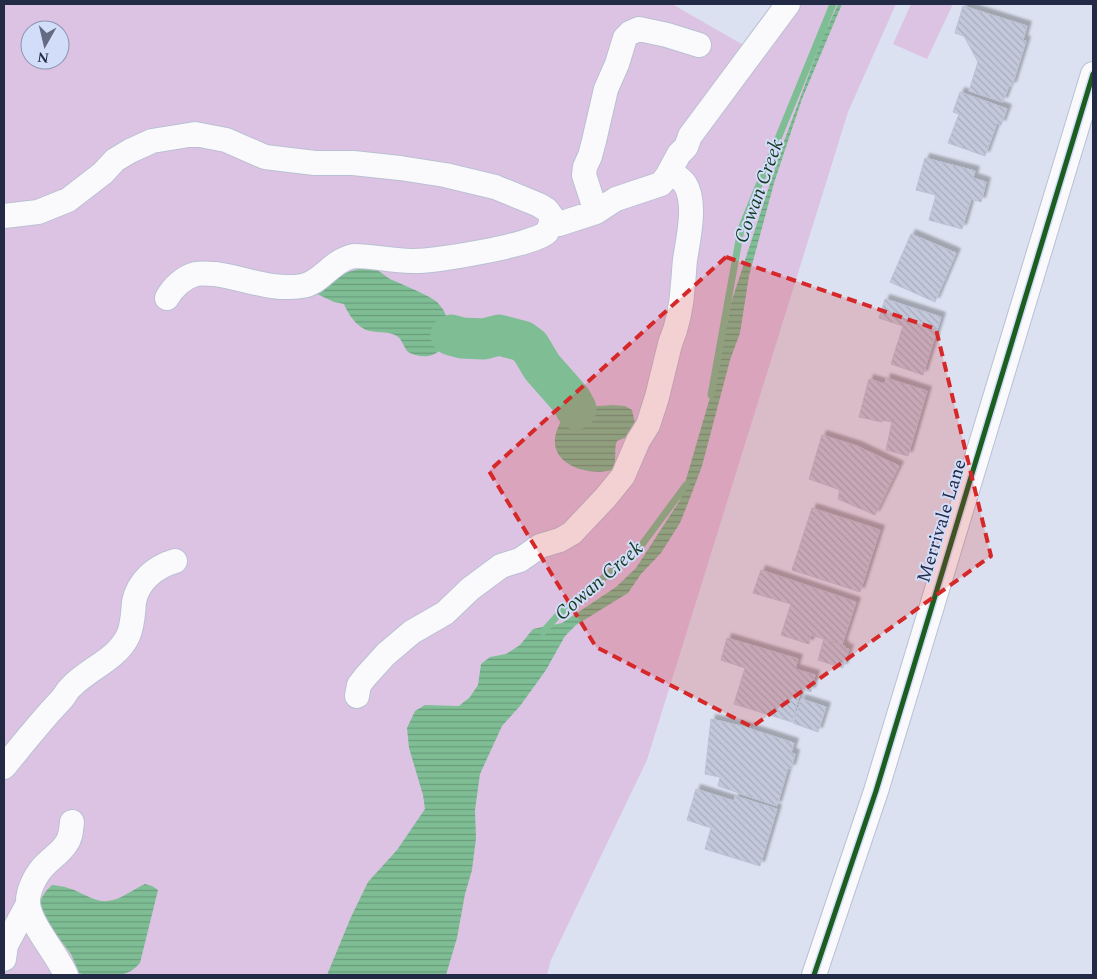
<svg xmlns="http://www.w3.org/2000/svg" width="1097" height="979" viewBox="0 0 1097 979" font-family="Spectral,serif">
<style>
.green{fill:#ddc3e3;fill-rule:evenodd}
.water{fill:url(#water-rules)}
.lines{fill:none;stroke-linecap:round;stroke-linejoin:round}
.stream{stroke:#7fbe95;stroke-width:7}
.river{stroke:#7fbe95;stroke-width:41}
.building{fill:url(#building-back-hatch);stroke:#bbc2d5;filter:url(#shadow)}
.minor-casing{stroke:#b9c0d3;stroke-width:26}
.minor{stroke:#fafafd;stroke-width:24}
.cycleway-casing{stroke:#d2ddf9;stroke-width:8}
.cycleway{stroke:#1b5e20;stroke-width:5}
.marked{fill:#d62828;fill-opacity:0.2;stroke:#d62828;stroke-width:4;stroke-dasharray:10 6;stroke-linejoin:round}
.labels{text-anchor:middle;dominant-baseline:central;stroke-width:4;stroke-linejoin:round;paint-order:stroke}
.street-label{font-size:19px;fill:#222a45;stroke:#d2ddf9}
.water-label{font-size:20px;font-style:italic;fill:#15391f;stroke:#d2ddf9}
</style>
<defs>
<pattern id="water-rules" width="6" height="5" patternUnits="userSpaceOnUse" patternTransform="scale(1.25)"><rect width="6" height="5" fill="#7fbe95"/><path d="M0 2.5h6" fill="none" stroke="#689b7b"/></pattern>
<pattern id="building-back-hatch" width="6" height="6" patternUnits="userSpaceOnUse" patternTransform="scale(1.25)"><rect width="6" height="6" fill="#c3c9db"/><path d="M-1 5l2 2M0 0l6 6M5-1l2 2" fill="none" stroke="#a7adbd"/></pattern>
<filter id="shadow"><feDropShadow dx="4.5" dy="-4.5" stdDeviation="1" flood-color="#0004"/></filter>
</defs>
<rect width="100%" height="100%" fill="#dbe1f0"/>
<path class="green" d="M4,4H672L745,46L774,4H896L848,112L647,760L551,960L547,975H4ZM30,30H60V60H30Z
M911,4H953L927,59L893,44Z"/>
<path class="water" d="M838,4H842L802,99L774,183L749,276L740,333L730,360L702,466L690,498L680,523L661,553L641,574L628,593L576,625L565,636L546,670L520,706L502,726L480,774L475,810L476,838L472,870L465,894L457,938L446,975H327L351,917L368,882L397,850L425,809L423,795L409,748L407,728L415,711L425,705L459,706L470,697L478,685L481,664L490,657L506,654L520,645L533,629L562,623L616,587L636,568L680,500L718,370L731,303L783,144L822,39Z
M365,267C379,268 381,274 392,280C402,284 430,296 437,302C463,328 443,370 408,352C404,348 402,339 397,336C389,331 379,333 370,331C358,329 348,314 344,304L334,302L317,294L323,283L336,272L345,273Z
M612,405L625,406L632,410L636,427L632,435L617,441C613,451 618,460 612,470C586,477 545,463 557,430C560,422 563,416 571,412C584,404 598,407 612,405Z
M145,884L152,886L158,890L140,963C137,966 134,969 131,971C118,978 93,978 79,973L71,954L61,941L53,936L41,909V899L46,891L52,885C58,886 63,886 68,888C84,892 95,905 113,900C124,897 134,889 145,884Z"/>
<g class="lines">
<path class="stream" d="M711,395L741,229L833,4
M543,632L559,614L638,550L686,485"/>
<path class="river" d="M451,335L462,338L484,339L499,335L522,341L530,347L542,367L571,400L576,409"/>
</g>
<path class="building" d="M963,6L1027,26L1023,40L1026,41L1012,86H1009L1003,102L969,91L978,62L964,36L955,33Z
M960,92L1007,109L1001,125L997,123L985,156L948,143L959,114L953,112Z
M925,158L975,171L973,178L986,182L981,202L971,199L962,229L929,220L936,195L916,190Z
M911,234L956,253L935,302L890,282Z
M885,299L941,317L923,375L891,364L903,326L879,318Z
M886,378L927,391L908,456L886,450L892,422L882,420V422L859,417L869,379L885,384Z
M822,435L857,446L899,466L875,515L838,499L840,490L809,479Z
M812,508L880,530L860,592L792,570Z
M761,570L856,602L842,645L811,635L809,644L781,635L791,604L753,593Z
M727,638L798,659L795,669L815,675L811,692L801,689L792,722L734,704L745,668L721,660Z
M824,639L845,646L844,648L849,649L843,668L818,660Z
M801,699L826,707L818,732L793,723Z
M711,719L741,726L794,743L791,753L795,754L791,769L788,768L777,806L718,786L720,777L705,774Z
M696,789L734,801L735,796L777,809L760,866L705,849L711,828L687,820Z"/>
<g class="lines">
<defs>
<path id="minor" d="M596,212L616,199L661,184L667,176L679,154L686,147L690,136L788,4
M4,216L38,212L68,200L103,173L115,160L130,151L152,141L195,134L226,140L265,157L315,163H353L400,168L445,175L495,187L539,205L547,210L552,217C551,222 550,228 547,232C535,245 432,262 412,261C392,261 373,256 354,256C330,261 322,283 302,286C272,291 244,278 215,274C209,274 202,273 196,274C184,277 173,287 167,298
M551,224H559L596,212L584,175L585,167L590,156L594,141L606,89L617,64L625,38L630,33L639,29L667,35L699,45
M357,696L359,685L366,676L386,654L412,632L445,613L470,589L501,566L520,560L540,546L560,540L572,533L606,497L623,476L638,441L648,425L657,397L670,344C678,325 682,304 683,283C684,276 684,268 685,260C688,239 697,203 685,184C681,178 675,175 670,172
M4,767C22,745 40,722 60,701C65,696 67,690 72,686C90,668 117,659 128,636C133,625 133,613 134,602C138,581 155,567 175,561
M4,959L6,945L28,904
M66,975C58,955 31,926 28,904C27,890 37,872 47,863C53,857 62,851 66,844C71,838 71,830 72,822
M814,975L876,791L1093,74"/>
</defs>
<use href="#minor" class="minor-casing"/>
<use href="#minor" class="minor"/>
<defs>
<path id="cycleway" d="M814,975L876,791L1093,74"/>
</defs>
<use href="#cycleway" class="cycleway-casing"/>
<use href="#cycleway" class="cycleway"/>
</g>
<path class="marked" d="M726,257L936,329L991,556L752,727L596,647L489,471Z"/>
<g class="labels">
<g class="street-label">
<text transform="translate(942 521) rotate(-73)">Merrivale Lane</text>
</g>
<g class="water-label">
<text transform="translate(759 191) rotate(-70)">Cowan Creek</text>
<text transform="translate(599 581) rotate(-41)">Cowan Creek</text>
</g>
</g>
<rect width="1097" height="979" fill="none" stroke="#222a45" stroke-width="10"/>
<g transform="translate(45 45) rotate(188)"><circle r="24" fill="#d2ddf9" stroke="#8c95b1"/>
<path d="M0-4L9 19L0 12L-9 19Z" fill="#636a81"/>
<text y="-8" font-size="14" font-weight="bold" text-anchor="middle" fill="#222a45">N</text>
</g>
</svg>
